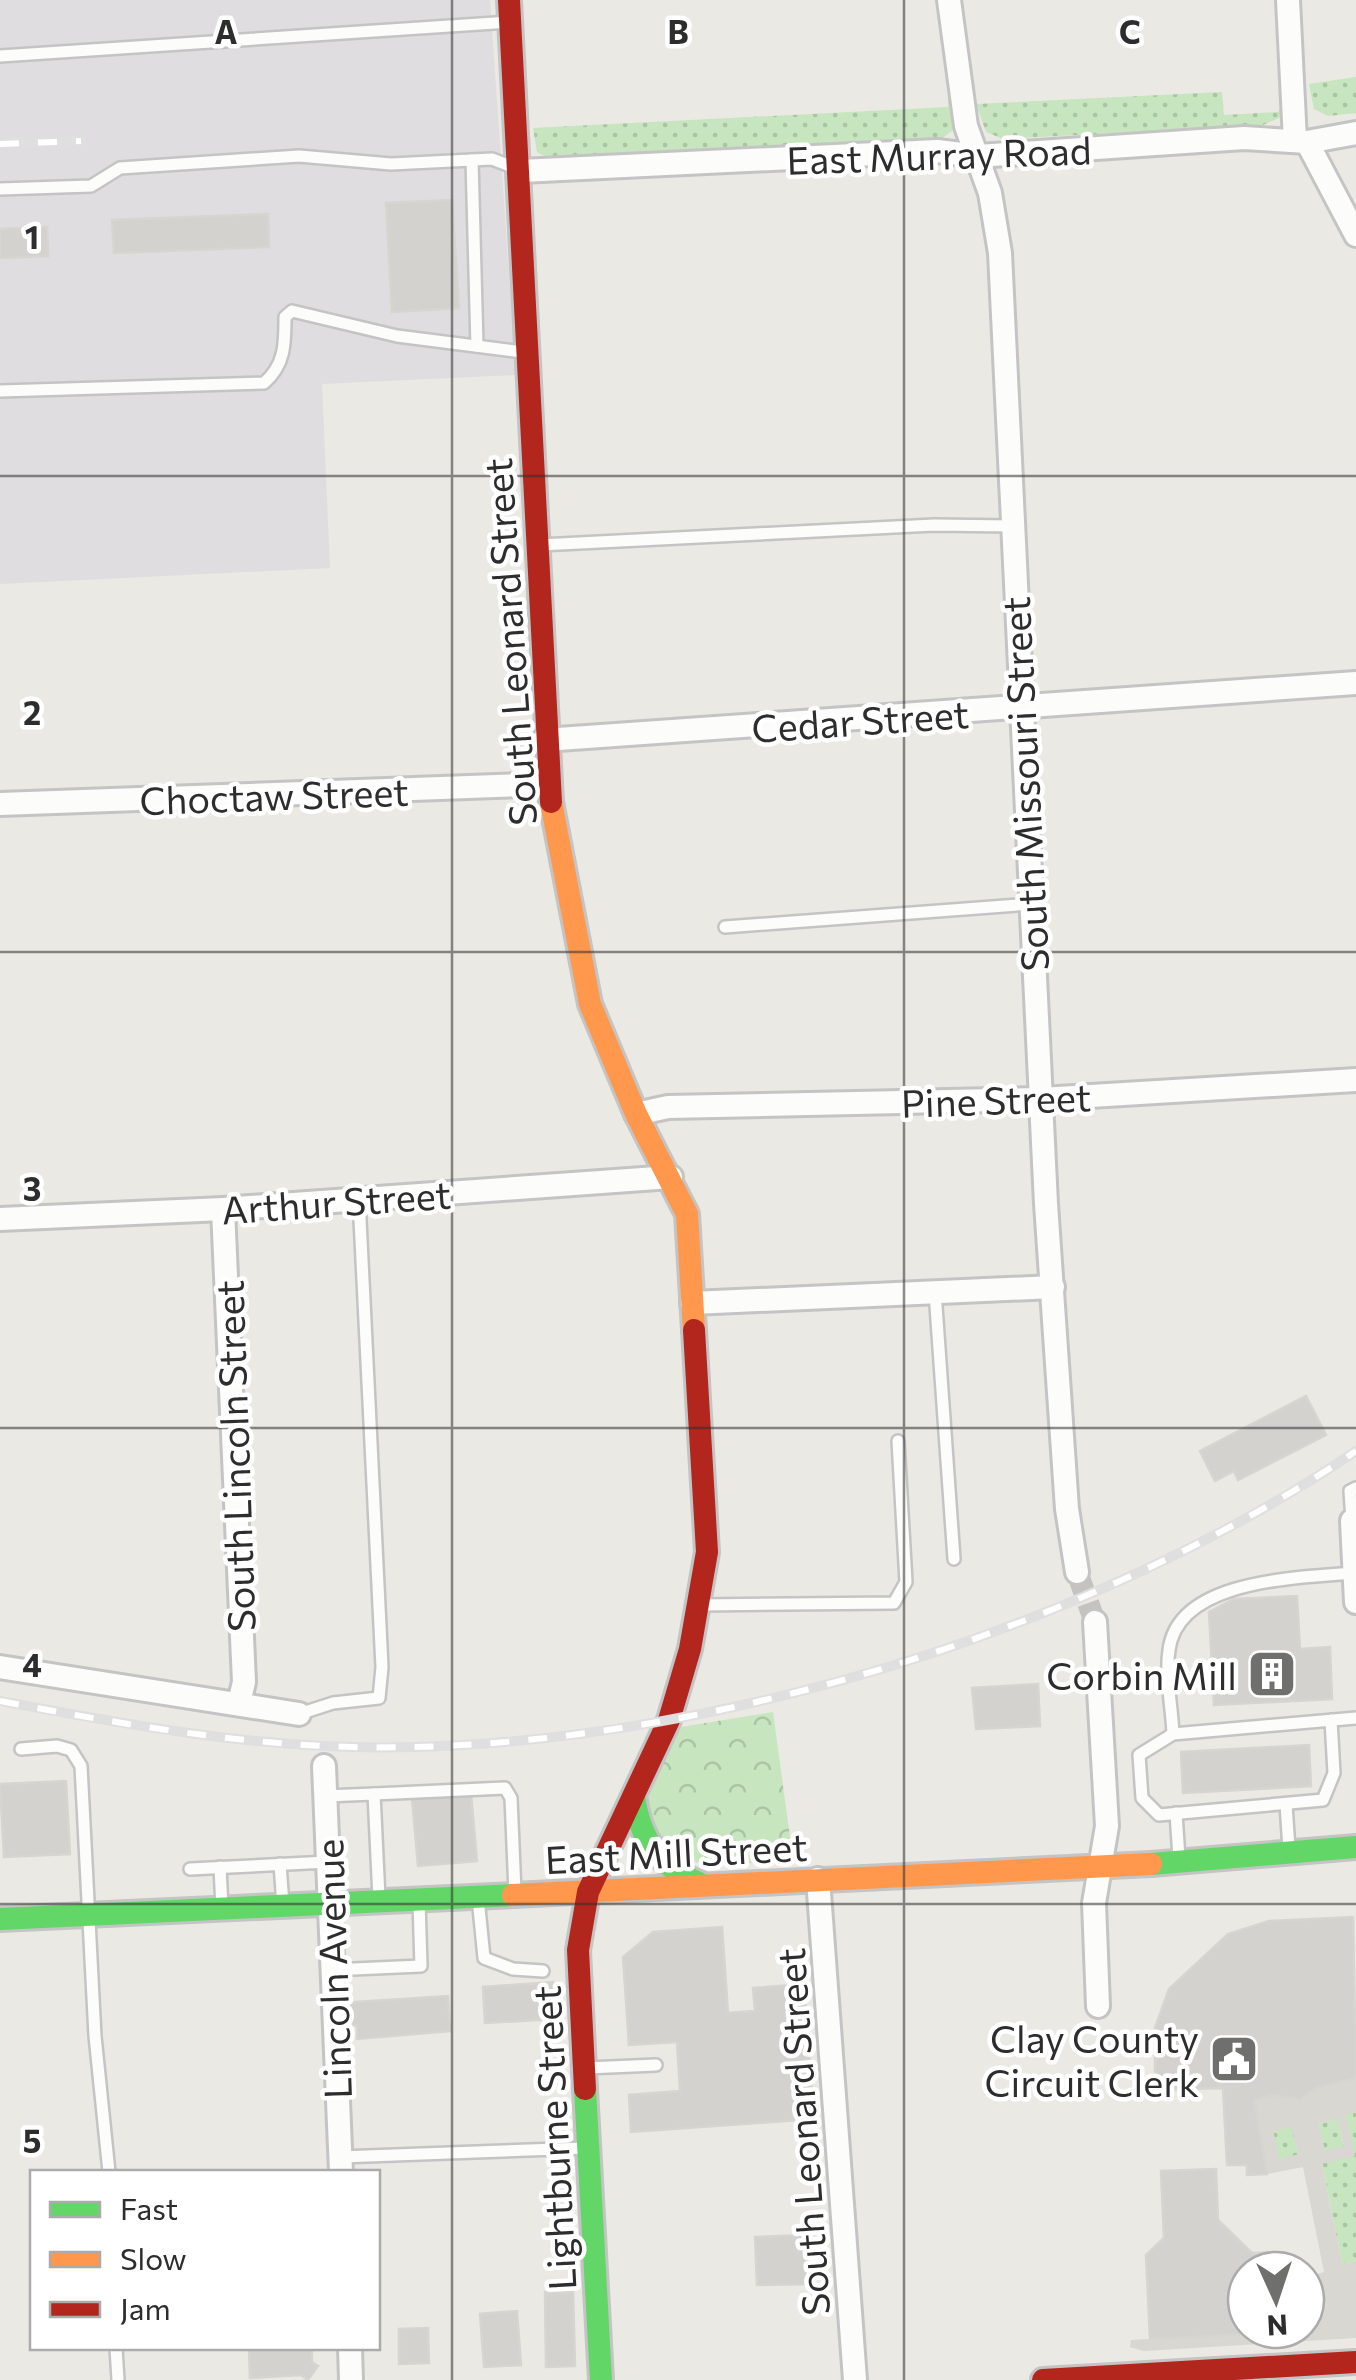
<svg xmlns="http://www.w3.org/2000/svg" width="1356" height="2380" font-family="Commissioner,sans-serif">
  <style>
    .industrial { fill: #dfdddf }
    .grass { fill: url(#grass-dots) }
    .park { fill: url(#park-crowns) }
    .plaza { fill: #d8d7d2; fill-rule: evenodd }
    .building { fill: #d3d2ce; stroke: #d6d5d0; stroke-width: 2.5 }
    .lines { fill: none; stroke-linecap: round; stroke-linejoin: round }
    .street-tunnel { stroke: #c4c3bf; stroke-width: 22; stroke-dasharray: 22 11; stroke-linecap: butt }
    .lane-casing { stroke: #c4c4c4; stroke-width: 16 }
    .street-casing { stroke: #c4c4c4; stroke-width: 28 }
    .fast-casing { stroke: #c4c4c4; stroke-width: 28 }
    .slow-casing { stroke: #c4c4c4; stroke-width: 28 }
    .jam-casing { stroke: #c4c4c4; stroke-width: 28 }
    .lane { stroke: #fcfcfb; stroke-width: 11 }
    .street { stroke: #fcfcfb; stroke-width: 22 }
    .fast { stroke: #63d668; stroke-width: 22 }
    .slow { stroke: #ff974d; stroke-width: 22 }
    .jam { stroke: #b3261e; stroke-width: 22 }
    .rail-casing { stroke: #dfdfe0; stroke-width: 10 }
    .rail { stroke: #fff; stroke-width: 6; stroke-dasharray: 19; stroke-linecap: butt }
    .grid { fill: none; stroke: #2d2d2d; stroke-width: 2.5; stroke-opacity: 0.55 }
    .labels { text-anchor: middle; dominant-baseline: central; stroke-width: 9; stroke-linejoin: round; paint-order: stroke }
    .street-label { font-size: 38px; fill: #2d2d2d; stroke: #fff }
    .poi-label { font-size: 38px; fill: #2d2d2d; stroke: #fff; text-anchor: end }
    .grid-label { font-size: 32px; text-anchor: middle; font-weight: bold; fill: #2d2d2d; stroke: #fff; stroke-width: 9; stroke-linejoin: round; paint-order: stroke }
  </style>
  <defs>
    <pattern id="grass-dots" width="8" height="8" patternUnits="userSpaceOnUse" patternTransform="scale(2.5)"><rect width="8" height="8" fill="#c7e5be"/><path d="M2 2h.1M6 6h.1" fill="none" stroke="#abc5a4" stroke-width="1.8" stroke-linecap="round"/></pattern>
    <pattern id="park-crowns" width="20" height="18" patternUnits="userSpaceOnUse" patternTransform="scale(2.5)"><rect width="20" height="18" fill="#c7e5be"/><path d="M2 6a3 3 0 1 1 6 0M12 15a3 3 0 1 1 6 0" fill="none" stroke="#abc5a4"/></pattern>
  </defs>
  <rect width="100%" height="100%" fill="#eae9e4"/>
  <polygon class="industrial" points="0,0 490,0 516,375 322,384 330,568 0,584"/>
  <g class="grass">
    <polygon points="1356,77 1356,113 1328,116 1314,109 1309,84"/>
    <polygon points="948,85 954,129 939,141 551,160 537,152 533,128 948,107"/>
    <polygon points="1222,92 1224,115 1278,112 1287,102 1279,118 1263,125 1003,139 986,132 976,104"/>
    <polygon points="1356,2112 1356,2261 1342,2264 1322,2163 1354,2156 1345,2114"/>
    <polygon points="1337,2119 1344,2147 1325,2152 1318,2124"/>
    <polygon points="1292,2126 1299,2155 1279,2159 1273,2131"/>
  </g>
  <path class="park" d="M773,1712L793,1859C746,1862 675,1881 653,1828C649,1817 646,1802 650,1790C657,1769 671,1747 681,1727Z"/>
  <path class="plaza" d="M1356,2078V2112L1345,2115L1355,2156L1322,2164L1342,2264L1356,2261V2338L1144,2351L1130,2347L1131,2340L1306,2330V2304L1312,2302L1306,2278L1324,2272L1303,2167L1267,2174L1254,2100L1273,2095L1300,2099L1318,2087ZM1337,2119L1344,2146L1325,2151L1318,2124ZM1291,2127L1299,2154L1280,2159L1273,2131Z"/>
  <g class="building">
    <polygon points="452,200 459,308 392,312 386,203"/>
    <polygon points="268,214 269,247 114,253 112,220"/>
    <polygon points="47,227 48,256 0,258 0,229"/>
    <polygon points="1306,1396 1326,1435 1238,1480 1234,1471 1215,1481 1200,1451"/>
    <polygon points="1297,1596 1300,1649 1330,1647 1332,1699 1214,1705 1209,1612 1234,1599"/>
    <polygon points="1038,1684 1040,1726 976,1729 972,1688"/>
    <polygon points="1309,1745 1311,1786 1183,1793 1181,1752"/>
    <polygon points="66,1781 70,1854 4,1857 0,1784"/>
    <polygon points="471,1794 477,1861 418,1866 412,1799"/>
    <polygon points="1353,1917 1356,2078 1318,2087 1300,2099 1273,2095 1254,2100 1267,2174 1247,2175 1247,2165 1227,2165 1223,2088 1155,2090 1155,2028 1169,1989 1228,1934 1269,1921"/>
    <polygon points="722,1927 728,2013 755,2011 753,1988 804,1984 814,2119 631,2132 629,2095 680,2091 677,2042 629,2045 623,1957 653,1932"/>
    <polygon points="553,1982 556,2019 485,2023 483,1987"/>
    <polygon points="448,1996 450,2031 357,2039 357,2025 342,2026 341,2003"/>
    <polygon points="1216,2169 1218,2220 1252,2253 1282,2252 1282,2270 1246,2270 1248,2334 1150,2339 1146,2255 1164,2238 1161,2171"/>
    <polygon points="808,2235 809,2284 757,2285 755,2237"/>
    <polygon points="545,2292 573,2292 575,2366 546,2367"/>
    <polygon points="517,2311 521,2365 484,2367 480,2314"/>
    <polygon points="428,2328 429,2363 399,2364 399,2329"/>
    <polygon points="249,2348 312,2348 312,2362 318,2366 308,2380 301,2375 250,2378"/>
  </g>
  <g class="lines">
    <polyline class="street-tunnel" points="1077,1572 1095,1622"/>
    <g class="lane-casing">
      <g id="lane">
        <polyline points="0,56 510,22"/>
        <polyline points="472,160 477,346"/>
        <polyline points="0,189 91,186 120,168 299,156 391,164 492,159 513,167"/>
        <path d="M0,391L264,383C285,365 285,344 285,317L292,311L397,336L523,352"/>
        <polyline points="540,545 934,525 1012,526"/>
        <polyline points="725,927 1030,904"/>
        <polyline points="935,1292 954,1559"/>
        <polyline points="1352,1521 1350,1491 1356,1488"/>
        <polyline points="700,1605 894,1603 906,1582 898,1441"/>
        <polyline points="299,1714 333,1703 379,1698 382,1667 359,1199"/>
        <polyline points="1331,1720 1334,1773 1323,1800 1159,1815 1142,1798 1139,1755 1173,1734 1356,1718"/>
        <path d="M1173,1734C1172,1708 1165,1676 1169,1650C1178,1578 1301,1578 1354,1573"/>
        <polyline points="21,1749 57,1746 71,1750 81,1766 95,2036 109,2172"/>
        <polyline points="325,1796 374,1794"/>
        <polyline points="1286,1804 1289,1849"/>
        <polyline points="1176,1813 1179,1858"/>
        <polyline points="280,1864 283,1905"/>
        <polyline points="220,1867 222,1908"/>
        <polyline points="190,1869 328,1862"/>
        <polyline points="379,1898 374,1794 505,1788 511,1798 515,1892"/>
        <polyline points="478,1898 484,1958 513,1969 543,1971"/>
        <polyline points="331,1970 421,1966 419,1902"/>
        <polyline points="586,2068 656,2065"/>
        <polyline points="340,2157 585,2148"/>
        <polyline points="116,2348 118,2380"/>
      </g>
    </g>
    <g class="street-casing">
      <g id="street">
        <polyline points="949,0 966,126 990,193 1000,253 1046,1204 1067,1509 1077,1572"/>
        <polyline points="1288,0 1295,141"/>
        <polyline points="1307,142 1356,235"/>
        <polyline points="521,171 937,151 978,156 1244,138 1307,142 1356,133"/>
        <polyline points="544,740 1356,683"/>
        <polyline points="0,804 548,784"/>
        <polyline points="636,1114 668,1107 1041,1099 1356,1080"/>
        <polyline points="223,1209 244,1682 239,1703"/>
        <polyline points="0,1219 223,1209 671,1177"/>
        <polyline points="692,1303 1053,1287"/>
        <polyline points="1352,1521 1356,1602"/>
        <polyline points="1095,1622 1107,1826 1094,1903 1098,2006"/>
        <polyline points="0,1667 299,1714"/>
        <polyline points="324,1766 341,2172"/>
        <polyline points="818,1879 855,2380"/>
        <polyline points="350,2348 351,2380"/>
      </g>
    </g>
    <g class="fast-casing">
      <g id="fast">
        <path d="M634,1795C639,1838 659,1866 699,1883"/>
        <polyline points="1151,1864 1356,1847"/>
        <polyline points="0,1919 513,1895"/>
        <polyline points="585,2089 601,2380"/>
      </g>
    </g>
    <g class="slow-casing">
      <g id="slow">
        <polyline points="551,802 590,1004 636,1114 687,1214 694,1330"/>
        <polyline points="513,1895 1151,1864"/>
      </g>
    </g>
    <g class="jam-casing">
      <g id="jam">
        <polyline points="509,0 551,802"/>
        <polyline points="585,2089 578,1950 588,1892 669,1720 690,1649 707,1552 694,1330"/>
        <polyline points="1043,2380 1356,2362"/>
      </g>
    </g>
    <use href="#lane" class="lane"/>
    <use href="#street" class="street"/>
    <use href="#fast" class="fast"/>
    <use href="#slow" class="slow"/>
    <use href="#jam" class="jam"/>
    <g class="rail-casing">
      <g id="rail">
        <polyline points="0,144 81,141"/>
        <path d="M0,1701C137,1727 273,1751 413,1747C724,1740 1098,1626 1356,1451"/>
      </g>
    </g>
    <use href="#rail" class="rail"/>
  </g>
  <path class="grid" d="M452,0V2380M904,0V2380M0,476H1356M0,952H1356M0,1428H1356M0,1904H1356"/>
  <defs>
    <g id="building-square" transform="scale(2.5)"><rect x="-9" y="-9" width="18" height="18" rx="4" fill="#6f6f6d" stroke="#fff"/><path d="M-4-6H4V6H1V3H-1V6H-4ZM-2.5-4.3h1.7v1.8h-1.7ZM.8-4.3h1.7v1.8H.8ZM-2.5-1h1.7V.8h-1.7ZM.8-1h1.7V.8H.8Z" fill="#fff"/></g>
    <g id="civic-square" transform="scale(2.5)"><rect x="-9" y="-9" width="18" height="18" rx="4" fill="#6f6f6d" stroke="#fff"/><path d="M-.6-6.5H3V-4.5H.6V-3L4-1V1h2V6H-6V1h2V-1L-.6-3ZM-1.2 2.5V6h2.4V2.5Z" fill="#fff"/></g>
  </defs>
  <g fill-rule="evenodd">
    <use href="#building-square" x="1272" y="1674"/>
    <use href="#civic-square" x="1234" y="2059"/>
  </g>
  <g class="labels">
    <g class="street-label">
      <text transform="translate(939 154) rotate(-2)">East Murray Road</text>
      <text transform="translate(509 642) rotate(-94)">South Leonard Street</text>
      <text transform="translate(860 720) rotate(-4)">Cedar Street</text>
      <text transform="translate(1024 784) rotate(-93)">South Missouri Street</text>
      <text transform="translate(274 795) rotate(-2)">Choctaw Street</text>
      <text transform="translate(996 1099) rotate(-2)">Pine Street</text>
      <text transform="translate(336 1201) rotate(-4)">Arthur Street</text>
      <text transform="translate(234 1456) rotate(-92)">South Lincoln Street</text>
      <text transform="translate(676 1852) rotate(-3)">East Mill Street</text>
      <text transform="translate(332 1969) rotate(-92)">Lincoln Avenue</text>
      <text transform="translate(802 2132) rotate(-94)">South Leonard Street</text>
      <text transform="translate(553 2138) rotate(-93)">Lightburne Street</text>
    </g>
    <g class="poi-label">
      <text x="1237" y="1674">Corbin Mill</text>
      <text x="1199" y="2037">Clay County<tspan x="1199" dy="44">Circuit Clerk</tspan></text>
    </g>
  </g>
  <g class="grid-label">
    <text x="226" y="44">A</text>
    <text x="678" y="44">B</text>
    <text x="1130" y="44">C</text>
    <text x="32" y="249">1</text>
    <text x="32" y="725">2</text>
    <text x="32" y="1201">3</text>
    <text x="32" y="1677">4</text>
    <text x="32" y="2153">5</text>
  </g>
  <rect x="30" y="2170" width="350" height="180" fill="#ffffff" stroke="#ababab" stroke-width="2.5"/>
  <rect x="50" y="2202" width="50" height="15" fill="#63d668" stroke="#ababab" stroke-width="2.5"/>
  <text x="120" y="2220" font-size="30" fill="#2d2d2d">Fast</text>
  <rect x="50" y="2252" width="50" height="15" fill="#ff974d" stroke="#ababab" stroke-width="2.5"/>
  <text x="120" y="2270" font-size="30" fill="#2d2d2d">Slow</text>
  <rect x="50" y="2302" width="50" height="15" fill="#b3261e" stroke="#ababab" stroke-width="2.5"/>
  <text x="120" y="2320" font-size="30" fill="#2d2d2d">Jam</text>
  <g transform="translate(1276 2300) rotate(177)"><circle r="48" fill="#ffffff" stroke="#ababab" stroke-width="2.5"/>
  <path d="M0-8L18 38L0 25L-18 38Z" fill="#6f6f6d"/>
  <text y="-15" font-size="28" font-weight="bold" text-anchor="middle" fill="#2d2d2d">N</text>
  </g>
</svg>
